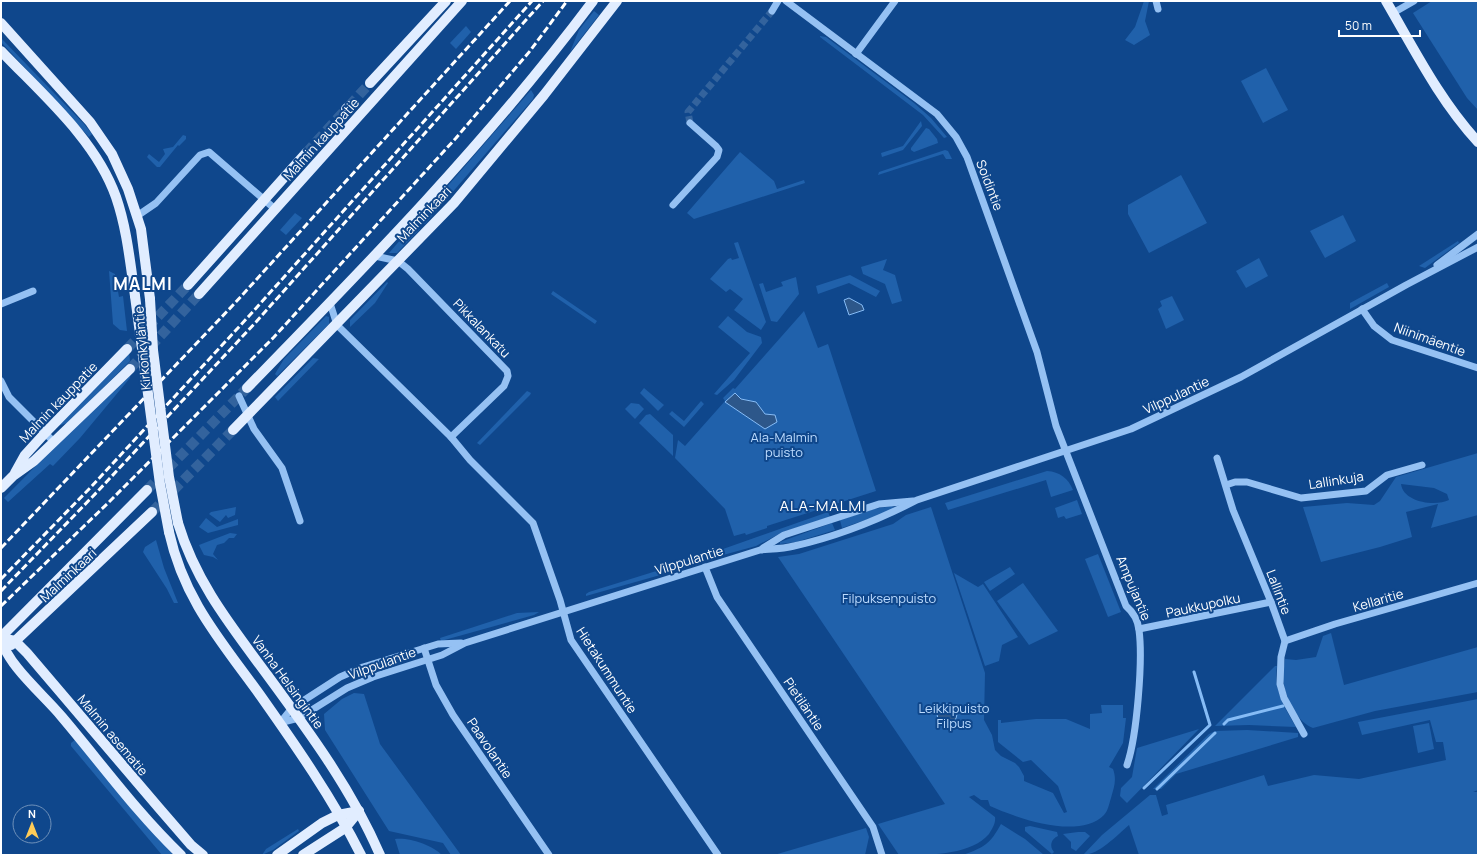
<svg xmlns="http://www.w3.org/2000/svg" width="1479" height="856" font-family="Manrope,sans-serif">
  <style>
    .green { fill: #2061ab; fill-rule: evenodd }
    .water { fill: #2d578a; stroke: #86bcf6 }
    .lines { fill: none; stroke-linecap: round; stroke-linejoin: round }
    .stream { stroke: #86bcf6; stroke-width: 3 }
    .minor-tunnel { stroke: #33639d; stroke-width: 7; stroke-dasharray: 7 3.5; stroke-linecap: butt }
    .major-tunnel { stroke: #33639d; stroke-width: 10; stroke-dasharray: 10 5; stroke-linecap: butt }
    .minor { stroke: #95c1f3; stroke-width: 7 }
    .major { stroke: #e1edff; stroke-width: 10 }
    .rail { stroke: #fff; stroke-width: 3; stroke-dasharray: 7 3; stroke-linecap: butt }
    .major-bridge { stroke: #e1edff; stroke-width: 10 }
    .labels { text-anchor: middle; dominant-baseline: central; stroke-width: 4; stroke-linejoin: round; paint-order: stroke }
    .street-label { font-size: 13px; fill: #fff; stroke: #0f478c }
    .park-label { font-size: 13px; fill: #bcdbfe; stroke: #0f478c }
    .quarter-label { font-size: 15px; letter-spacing: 1px; fill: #fff; stroke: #0f478c }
    .district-label { font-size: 17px; font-weight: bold; letter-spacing: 1px; fill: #fff; stroke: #0f478c }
  </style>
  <rect width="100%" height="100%" fill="#0f478c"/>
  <g class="green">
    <polygon points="1144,1 1149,1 1145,21 1150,35 1134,45 1125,40 1135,27"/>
    <polygon points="1432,1 1478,1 1478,110 1467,98 1413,13"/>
    <polygon points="594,11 599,15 570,52 579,30"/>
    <polygon points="466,26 471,32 456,49 450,43"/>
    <polygon points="820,36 826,37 914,103 931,118 947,137 944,138 923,115 820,37"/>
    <polygon points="1,38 84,124 92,134 89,137 1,42"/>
    <polygon points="1266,68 1288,110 1263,123 1241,81"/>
    <polygon points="531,90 534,95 533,99 425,224 419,219"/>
    <polygon points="921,121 922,126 903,150 882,157 881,153 903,146"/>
    <polygon points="926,128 929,129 937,139 938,143 914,152 911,150 911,148"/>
    <polygon points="183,135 186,136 186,139 179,146 178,145 160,167 157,167 147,157 149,154 159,162 165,154 163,149 173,147"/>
    <polygon points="945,150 948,151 952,159 946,159 943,154 878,175 879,172"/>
    <polygon points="740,152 774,181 777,189 804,180 805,183 694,219 687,213"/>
    <polygon points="1181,175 1207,223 1149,253 1128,214 1128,205"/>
    <polygon points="295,213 302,218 286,235 280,230"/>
    <polygon points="1343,215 1356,241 1325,258 1310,231"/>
    <polygon points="414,224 420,229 397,253 389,253"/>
    <polygon points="1458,241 1459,243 1425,268 1419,266"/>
    <polygon points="738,242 766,322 761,330 734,310 743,299 730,289 726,292 710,279 728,259 731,258 732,260 739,258 734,243"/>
    <polygon points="1259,258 1268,276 1246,288 1236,271"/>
    <polygon points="887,259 883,270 895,275 902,301 892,304 885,284 863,274 861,267"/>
    <polygon points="109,271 115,274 119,297 123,296 127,331 120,330 113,324"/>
    <polygon points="850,275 880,291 876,297 849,283 818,294 816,286"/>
    <polygon points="796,277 799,294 777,322 771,321 759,284 763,283 766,292 783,286 781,282"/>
    <polygon points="387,282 388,283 375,303 350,327 350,320"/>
    <polygon points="1387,283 1389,287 1350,309 1350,303"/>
    <polygon points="553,291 597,321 595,324 551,294"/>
    <polygon points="1172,296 1184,320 1166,329 1158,309 1162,306 1160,301"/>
    <polygon points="804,311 818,348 828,344 876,491 767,526 767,528 746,535 745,533 734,536 725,509 675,458 678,440 685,446 725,401 723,398 733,388 735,389"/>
    <polygon points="326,316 329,317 329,324 277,376 275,374 284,359"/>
    <polygon points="728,316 747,332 761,337 762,343 734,380 717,395 714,394 750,353 718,327"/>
    <polygon points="129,352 130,361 75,416 67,423 58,426"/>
    <polygon points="313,358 319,359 278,401 275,397"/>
    <polygon points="131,370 130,378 80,438 53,466 50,464 8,502 4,498"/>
    <polygon points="644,388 664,405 658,411 640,393"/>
    <polygon points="527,391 531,393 530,395 480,445 477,443"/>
    <polygon points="701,401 704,404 684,427 669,414 672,411 684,421"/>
    <polygon points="631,403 639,404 644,409 635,419 625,409"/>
    <polygon points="650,414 673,435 673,456 639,423 646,415"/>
    <path d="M1478,453V515L1431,528L1438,504L1406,512L1412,537L1380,547L1321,562L1303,507L1347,503L1374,505L1380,501L1396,477ZM1401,484L1434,488L1447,494L1449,500C1435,507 1403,502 1401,484Z"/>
    <path d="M1047,471C1060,472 1068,478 1073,490L1051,497L1046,480L948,510L945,503Z"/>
    <polygon points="1077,500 1082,514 1066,519 1064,516 1058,518 1055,508"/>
    <polygon points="892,506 894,508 883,514 842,528 840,520 874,509"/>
    <polygon points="236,507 235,515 228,518 226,515 220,522 209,514 211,512"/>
    <path d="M931,507L985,673L984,720L992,735L995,750L1001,756L1015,763L1019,767L1024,776V781L1053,793L1064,813L1067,812L1058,786L1031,760L1023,762L998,742V720H1001V723L1036,719H1066L1090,729V714L1102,713L1101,705H1123V718H1126L1123,743L1109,767L1113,769C1117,780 1114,787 1111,798C1109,804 1108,811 1104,815C1080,839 1023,820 997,809L990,806L988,800H981L974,795L969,797L995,817C996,823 992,829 989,834C970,856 927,855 899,855L878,824L945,804L778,557L799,554L893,524L906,515Z"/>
    <polygon points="828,512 830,517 783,532 756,546 723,555 723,549"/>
    <polygon points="206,518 217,527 238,519 238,525 208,533 199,527"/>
    <polygon points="832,523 835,530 796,542 780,544 780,542"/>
    <polygon points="230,533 237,534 234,538 229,538 224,543 217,545 213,554 218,560 213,557 204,555 199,545"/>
    <polygon points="156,540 164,568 178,603 174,603 167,589 143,552 145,547"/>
    <polygon points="1098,554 1121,612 1108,617 1085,559"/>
    <polygon points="682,563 685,568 586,596 586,594 589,592"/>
    <polygon points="1010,567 1015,574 990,591 984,582"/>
    <polygon points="954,573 978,587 983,584 1018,637 1002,645 999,661 985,666"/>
    <polygon points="1023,583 1058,631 1029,645 997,601"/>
    <polygon points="539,612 534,615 441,641 440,638 517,613"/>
    <path d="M1331,633L1344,685L1478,647V692L1375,711L1313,728C1298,723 1286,699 1284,684C1282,676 1284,667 1285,659L1296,660L1316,657L1323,636Z"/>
    <path d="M1275,666H1277C1273,690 1285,708 1296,727L1249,725L1215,726Z"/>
    <polygon points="354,693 364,694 380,744 461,855 451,855 443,843 389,831 325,730 324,714 342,699"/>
    <path d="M1478,699V790L1473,792H1478V855H1139L1129,825C1117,835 1099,855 1083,855L1102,835L1150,795H1156L1162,816L1168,814L1166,805L1264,775L1268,786L1314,775L1359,779L1446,760L1443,742H1436L1430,720L1362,735L1358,722Z"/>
    <polygon points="1429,723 1434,749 1418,753 1413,726"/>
    <polygon points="1199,729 1127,803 1120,796 1121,788 1132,777 1137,748"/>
    <polygon points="1247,730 1298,733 1298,737 1176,774 1161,789 1153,789 1209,734 1215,731"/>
    <polygon points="75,740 171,852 173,855 162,855 71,746 71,743"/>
    <path d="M1001,824L1025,839L1044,855H963C985,847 990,844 1001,824Z"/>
    <path d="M1030,826L1057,832L1058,836C1051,839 1049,846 1054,852L1052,854L1025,831V827Z"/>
    <polygon points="866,828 869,837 865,855 774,855"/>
    <polygon points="298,829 299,831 273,850 262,855 266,849"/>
    <polygon points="1078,832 1085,832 1090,836 1076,851 1071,848 1071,842 1063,834"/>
    <path d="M395,839C409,837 432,845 442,855H400Z"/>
  </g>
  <g class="water">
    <polygon points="849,298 862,305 864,310 849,315 844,300"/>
    <polygon points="735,393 741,399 756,402 765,414 775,415 777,422 765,429 725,402"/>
    <circle cx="947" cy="714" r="10"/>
  </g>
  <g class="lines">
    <g class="stream">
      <polyline points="1224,724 1228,720 1283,706"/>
      <polyline points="1144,788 1210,725 1194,672"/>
      <polyline points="1157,789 1215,733"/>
    </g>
    <polyline class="minor-tunnel" points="690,123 688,112 772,11"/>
    <g class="major-tunnel">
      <polyline points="349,106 370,83"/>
      <polyline points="306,153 346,109"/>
      <polyline points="127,349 188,285"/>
      <polyline points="130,369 199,294"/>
      <polyline points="147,490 247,388"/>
      <polyline points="152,512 233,430"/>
    </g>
    <g class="minor">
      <path d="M786,1L937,114L956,137L967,157L1037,352L1056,426L1126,606C1133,612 1138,621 1139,630C1143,660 1137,736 1127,765"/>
      <polyline points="1156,1 1158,9"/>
      <polyline points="772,11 778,1"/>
      <polyline points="1393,13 1414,1"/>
      <polyline points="856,54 895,1"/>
      <polyline points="673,205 717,157 719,150 716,146 690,123"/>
      <polyline points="137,216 156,203 200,155 209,152 275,209"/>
      <polyline points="375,256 398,261 408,269 507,371 508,376 504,386 451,437"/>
      <polyline points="1437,265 1478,234"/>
      <polyline points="330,303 337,325 451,437 470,460 533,523 560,600 571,640 718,855"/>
      <polyline points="1,304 33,291"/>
      <polyline points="1362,309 1374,326 1392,340 1478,368"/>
      <polyline points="1,381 9,397 54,442"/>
      <polyline points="239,396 254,429 282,468 300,521"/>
      <polyline points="1217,458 1233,510 1271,602 1285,641 1281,657 1280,684 1284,698 1304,734"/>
      <polyline points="1226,485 1235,482 1247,482 1301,498 1320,496 1366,491 1387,475 1422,465"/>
      <polyline points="763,548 784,535 879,504 913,501"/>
      <polyline points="705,567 717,597 873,827 882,855"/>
      <polyline points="1139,629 1271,602"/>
      <polyline points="1285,641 1335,624 1478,583"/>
      <polyline points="424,648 436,685 453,715 549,855"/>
      <path d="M279,723L299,718L347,688L373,677L442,655L465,643L760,550C771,549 783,549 794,546C835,537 880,519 917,500L1131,429L1241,377L1406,285L1478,247"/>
      <polyline points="280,723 292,708 340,677 363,667 438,644 461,643"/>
    </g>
    <g class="major">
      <path d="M1386,1C1414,49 1440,101 1478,142"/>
      <polyline points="1,23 90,122 112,154 128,189 141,229 150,299"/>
      <path d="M1,51C42,94 96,140 116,197C127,229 130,262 135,296"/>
      <polyline points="370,83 446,1"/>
      <polyline points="346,109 349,106"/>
      <polyline points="188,285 306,153"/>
      <polyline points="199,294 462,1"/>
      <path d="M247,388C368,264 489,140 593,1"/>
      <polyline points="233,430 454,203 544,95 617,1"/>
      <polyline points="15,473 25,455 45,433 127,349"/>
      <polyline points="1,488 13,476 34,461 130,369"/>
      <path d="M178,523C196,583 232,627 268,676C310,733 352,790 380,855"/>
      <path d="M169,532C184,600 221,641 260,695C296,746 333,799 361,855"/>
      <polyline points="1,637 147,490"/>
      <polyline points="1,638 15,641 27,653 159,808 191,845 203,855"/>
      <path d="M1,639C9,667 43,694 62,717C101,763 137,813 181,855"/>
      <polyline points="11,645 152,512"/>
      <polyline points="277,855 322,823 338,815 359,811"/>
      <polyline points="303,855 345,828 359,811"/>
    </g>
    <g class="rail">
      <polyline points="1,548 235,303 510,1"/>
      <polyline points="1,579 91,487 249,316 532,1"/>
      <polyline points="1,591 97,492 256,322 543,1"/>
      <polyline points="1,606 108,503 274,337 456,138 530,51 567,1"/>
    </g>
    <g class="major-bridge">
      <polyline points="135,296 160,484 169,532"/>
      <polyline points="150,299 153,350 169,477 178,523"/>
    </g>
  </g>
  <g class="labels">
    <g class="street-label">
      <text transform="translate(321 139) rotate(-48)">Malmin kauppatie</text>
      <text transform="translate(990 185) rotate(69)">Soidintie</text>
      <text transform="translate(424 214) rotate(-46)">Malminkaari</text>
      <text transform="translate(482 328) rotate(46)">Pikkalankatu</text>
      <text transform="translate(1430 339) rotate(20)">Niinimäentie</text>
      <text transform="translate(142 348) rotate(-95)">Kirkonkyläntie</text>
      <text transform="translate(1176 395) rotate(-25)">Vilppulantie</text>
      <text transform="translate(58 402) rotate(-46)">Malmin kauppatie</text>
      <text transform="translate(1336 480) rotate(-9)">Lallinkuja</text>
      <text transform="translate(689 560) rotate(-17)">Vilppulantie</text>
      <text transform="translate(68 575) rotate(-43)">Malminkaari</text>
      <text transform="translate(1134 588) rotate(67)">Ampujantie</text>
      <text transform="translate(1279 592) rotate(69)">Lallintie</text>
      <text transform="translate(1378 600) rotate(-16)">Kellaritie</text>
      <text transform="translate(1203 605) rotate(-12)">Paukkupolku</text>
      <text transform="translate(382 663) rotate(-20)">Vilppulantie</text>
      <text transform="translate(607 670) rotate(57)">Hietakummuntie</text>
      <text transform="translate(288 682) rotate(54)">Vanha Helsingintie</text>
      <text transform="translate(804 704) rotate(56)">Pietiläntie</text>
      <text transform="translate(113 735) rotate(50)">Malmin asematie</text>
      <text transform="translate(490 748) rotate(56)">Paavolantie</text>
    </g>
    <g class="park-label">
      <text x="784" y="437">Ala-Malmin<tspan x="784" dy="15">puisto</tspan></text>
      <text x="889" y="598">Filpuksenpuisto</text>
      <text x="954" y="708">Leikkipuisto<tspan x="954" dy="15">Filpus</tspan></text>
    </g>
    <g class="quarter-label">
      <text x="823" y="505">ALA-MALMI</text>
    </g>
    <g class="district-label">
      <text x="143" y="283">MALMI</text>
    </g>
  </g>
  <rect width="1479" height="856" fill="none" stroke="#ffffff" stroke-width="4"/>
  <g transform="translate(32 824)"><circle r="19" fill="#0f478c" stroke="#6f91ba"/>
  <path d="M0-3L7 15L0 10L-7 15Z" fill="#ffcc57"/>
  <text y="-6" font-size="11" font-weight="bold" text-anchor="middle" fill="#ffffff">N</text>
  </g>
  <path d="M1339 30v6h81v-6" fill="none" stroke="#ffffff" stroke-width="2"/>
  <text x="1345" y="30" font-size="12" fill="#ffffff" stroke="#0f478c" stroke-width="3" paint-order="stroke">50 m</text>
</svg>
